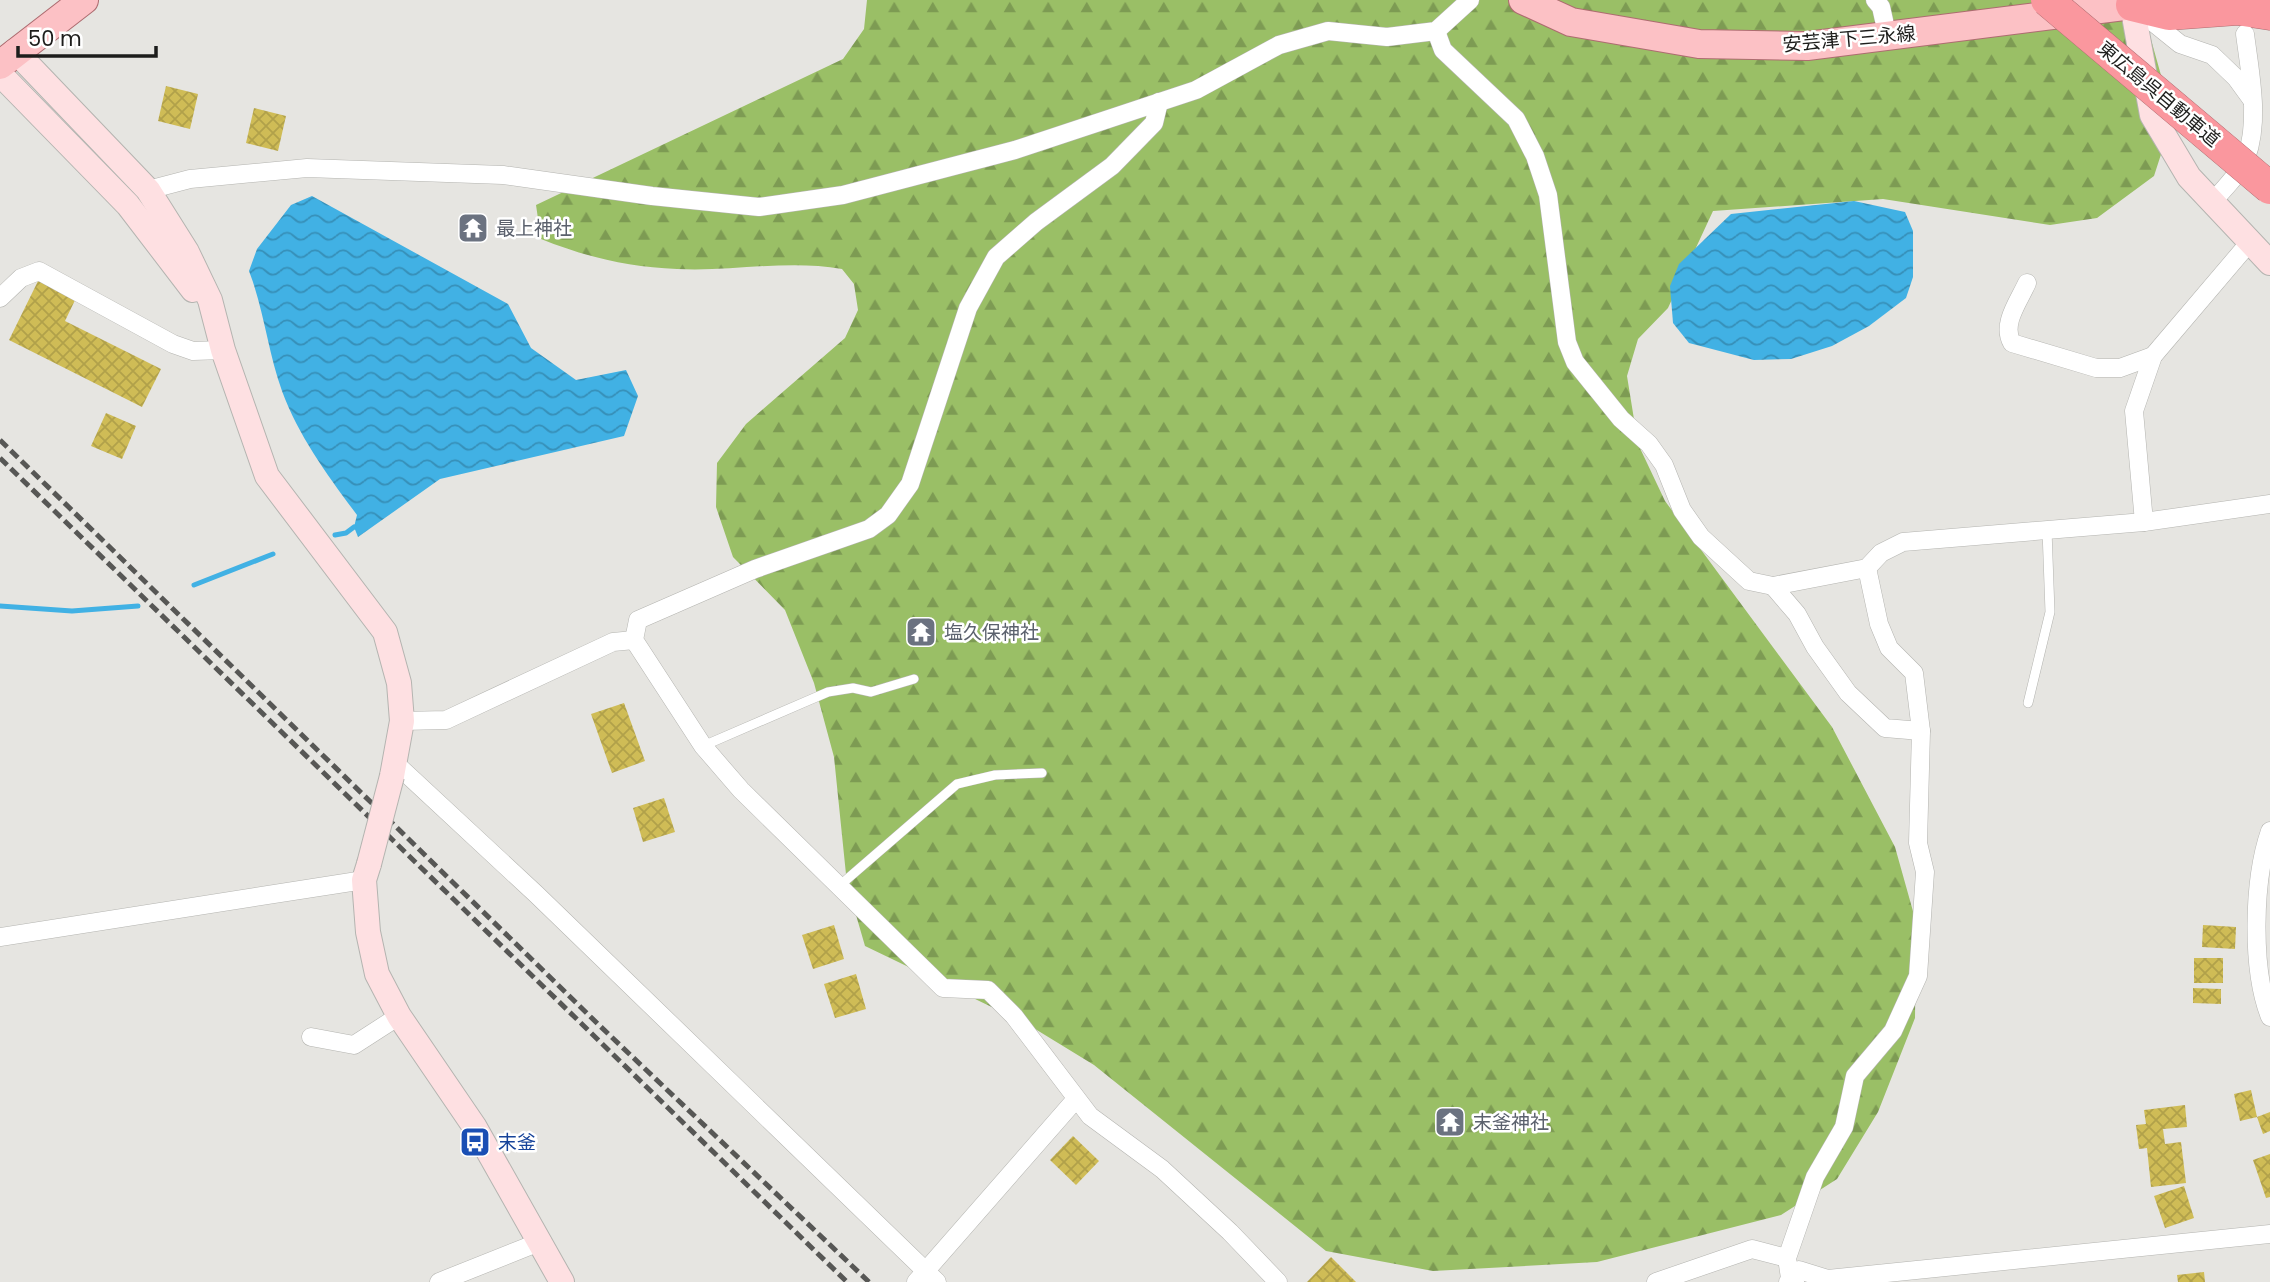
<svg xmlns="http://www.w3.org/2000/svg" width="2270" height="1282" font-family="Poppins,'Noto Sans JP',sans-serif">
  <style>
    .forest { fill: url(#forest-firs) }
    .water { fill: url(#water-waves) }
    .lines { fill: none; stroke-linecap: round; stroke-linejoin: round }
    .stream { stroke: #41b1e4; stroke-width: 5 }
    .building { fill: url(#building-cross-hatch) }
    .lane-casing { stroke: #b4b4b0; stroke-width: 10 }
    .street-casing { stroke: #b4b4b0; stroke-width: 19 }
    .secondary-casing { stroke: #b4b4b0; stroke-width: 26 }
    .primary-casing { stroke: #ad6c70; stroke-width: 30 }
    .highway-casing { stroke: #ad6c70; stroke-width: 33 }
    .lane { stroke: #fff; stroke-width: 9 }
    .street { stroke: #fff; stroke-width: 18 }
    .secondary { stroke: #fee0e2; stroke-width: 24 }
    .primary { stroke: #fcc1c5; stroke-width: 28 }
    .highway { stroke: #fa979e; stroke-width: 32 }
    .rail { stroke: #575755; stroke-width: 5; stroke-dasharray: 10 5; stroke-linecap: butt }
    .secondary-bridge-casing { stroke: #b4b4b0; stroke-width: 26; stroke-linecap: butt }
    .highway-bridge-casing { stroke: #ad6c70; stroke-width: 33; stroke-linecap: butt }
    .secondary-bridge { stroke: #fee0e2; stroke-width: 24 }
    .highway-bridge { stroke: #fa979e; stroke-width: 32 }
    .labels { text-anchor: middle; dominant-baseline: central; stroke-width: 5; stroke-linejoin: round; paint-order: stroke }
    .street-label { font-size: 19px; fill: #1d1d1b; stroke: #fff }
    .worship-label { font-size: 19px; fill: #5b616d; stroke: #fff; text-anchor: start }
    .transit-label { font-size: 19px; fill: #164399; stroke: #fff; text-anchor: start }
  </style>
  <defs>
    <pattern id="forest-firs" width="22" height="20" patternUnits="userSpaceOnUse" patternTransform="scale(1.75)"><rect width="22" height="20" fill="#9abf66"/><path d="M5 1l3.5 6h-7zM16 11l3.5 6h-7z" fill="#7d9b53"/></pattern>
    <pattern id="water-waves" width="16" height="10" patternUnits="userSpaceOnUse" patternTransform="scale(1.75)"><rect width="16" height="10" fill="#41b1e4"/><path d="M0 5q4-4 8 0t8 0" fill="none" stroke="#368fb8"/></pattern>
    <pattern id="building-cross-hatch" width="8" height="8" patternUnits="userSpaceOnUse" patternTransform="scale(1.75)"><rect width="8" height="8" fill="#cfbc56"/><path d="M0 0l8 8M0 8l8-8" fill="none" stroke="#b1a14a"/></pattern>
  </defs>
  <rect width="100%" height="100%" fill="#e6e5e1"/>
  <path class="forest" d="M867,0H2140L2164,86L2165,142L2154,176L2097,218L2050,225L1883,199L1713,211L1668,308L1638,339L1627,376L1638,444L1665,501L1832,727L1895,847L1916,922L1915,1018L1878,1112L1837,1179L1781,1215L1597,1262L1433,1271L1326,1251L1094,1065L1027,1024L865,946L847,884L834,757L814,683L785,610L733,557L716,507L717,463L746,424L845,338L858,310L854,284L842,269C787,259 732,272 677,269C628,267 586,257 541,239L536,205L843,59L864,29Z"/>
  <g class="water">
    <path d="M312,196L508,304L531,348L576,380L626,370L638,396L624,436L440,479L358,537L354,527L357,515C328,476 299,437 282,391C268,352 264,310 249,271L257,249L291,205Z"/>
    <polygon points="1854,201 1905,212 1913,231 1913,277 1906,298 1869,326 1832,346 1791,359 1754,360 1689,343 1673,323 1670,286 1679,264 1731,214"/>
  </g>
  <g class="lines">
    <g class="stream">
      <polyline points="335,535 346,533 354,527"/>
      <polyline points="194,585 273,554"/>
      <polyline points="0,606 72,611 138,606"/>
    </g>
  </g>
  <g class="building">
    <polygon points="166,86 198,94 190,129 158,121"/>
    <polygon points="254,108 286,116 278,151 246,143"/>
    <polygon points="40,277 77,296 65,321 161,369 142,407 9,340"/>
    <polygon points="106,413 136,426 122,459 91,446"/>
    <polygon points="624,703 645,761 612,773 591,714"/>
    <polygon points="664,798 675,832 643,842 633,808"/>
    <polygon points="834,925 844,959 813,969 802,935"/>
    <polygon points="2203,925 2236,927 2235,949 2202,947"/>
    <rect x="2194" y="958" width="29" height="25"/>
    <polygon points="856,974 866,1009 835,1018 824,984"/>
    <polygon points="2193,988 2221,989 2221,1004 2193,1003"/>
    <polygon points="2251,1090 2257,1117 2270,1112 2270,1131 2263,1134 2257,1117 2240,1121 2234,1094"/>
    <polygon points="2185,1105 2187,1127 2163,1129 2165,1144 2181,1142 2186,1183 2151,1187 2147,1148 2139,1149 2136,1125 2146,1124 2144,1110"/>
    <polygon points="1073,1136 1099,1161 1076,1185 1050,1160"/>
    <polygon points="2270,1154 2270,1197 2266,1198 2253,1160"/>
    <polygon points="2184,1186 2194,1218 2165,1228 2154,1196"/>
    <polygon points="1331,1257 1356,1282 1307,1282"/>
    <polygon points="2204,1272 2205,1282 2178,1282 2177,1275"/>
  </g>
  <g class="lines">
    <g class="lane-casing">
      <g id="lane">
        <polyline points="2028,703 2050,612 2047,530"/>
        <polyline points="703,746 828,692 853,688 871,692 914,679"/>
        <polyline points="838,887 957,784 995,775 1042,773"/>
      </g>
    </g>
    <g class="street-casing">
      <g id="street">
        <polyline points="1875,0 1881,7 1888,38"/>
        <polyline points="2144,15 2180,44 2212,55 2236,78 2252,100"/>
        <polyline points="1436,31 1443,50 1516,119 1535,156 1548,195 1567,342 1575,362 1621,419 1649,444 1664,465 1682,510 1701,537 1749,581 1773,586 1867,568 1881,553 1903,542 2144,522 2270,504"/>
        <polyline points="1159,102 1154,123 1112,166 1036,222 996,257 968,308 910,484 888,515 869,529 755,569 638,620 634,640 703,746 741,790 943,988 988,990 1014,1016 1090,1116 1162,1169 1230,1232 1278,1282"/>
        <polyline points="148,190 190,179 307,168 503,175 652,196 759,207 843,195 1015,150 1196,90 1279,45 1328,31 1387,37 1436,31 1470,0"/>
        <path d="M2213,201C2224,189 2240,173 2246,158C2260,121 2250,73 2245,34"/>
        <path d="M2027,283C2019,301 2001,324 2012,343L2096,368H2120L2153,356"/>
        <polyline points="0,298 21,278 39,271 173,344 193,351 223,350"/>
        <polyline points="2144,522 2134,411 2153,356 2249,243"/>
        <polyline points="1773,586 1797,614 1815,647 1848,693 1885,728 1921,731"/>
        <polyline points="402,721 446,720 613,642 634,640"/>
        <polyline points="396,764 536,894 937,1282"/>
        <path d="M2270,831C2253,880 2251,969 2270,1017"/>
        <polyline points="0,937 364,880"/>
        <polyline points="311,1037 354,1045 399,1016"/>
        <polyline points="439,1282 542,1241"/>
        <polyline points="916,1282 1076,1099"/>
        <polyline points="1656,1282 1752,1249 1787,1258"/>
        <polyline points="1788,1282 1799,1270 1828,1279 2270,1234"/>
        <polyline points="1795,1282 1790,1278 1787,1258 1815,1177 1844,1127 1855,1076 1893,1031 1918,976 1925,872 1918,843 1921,731 1914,673 1889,648 1879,624 1867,568"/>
      </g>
    </g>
    <g class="secondary-casing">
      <g id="secondary">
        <polyline points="2132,5 2152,115 2189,177 2270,263"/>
        <polyline points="15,51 148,190 187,252 210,300 223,350 267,476 385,632 399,683 402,721 392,776"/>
        <polyline points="0,74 128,205 193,290"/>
        <polyline points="369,864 364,880 368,932 377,974 399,1016 474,1126 562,1282"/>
      </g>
    </g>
    <g class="primary-casing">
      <g id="primary">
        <polyline points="1523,0 1571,22 1699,44 1807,46 2132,5 2132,0"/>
        <polyline points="0,65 84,0"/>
      </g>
    </g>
    <g class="highway-casing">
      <polyline id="highway" points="2132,5 2169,14 2237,9 2270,14"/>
    </g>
    <use href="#lane" class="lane"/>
    <use href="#street" class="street"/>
    <use href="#secondary" class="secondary"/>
    <use href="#primary" class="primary"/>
    <use href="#highway" class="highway"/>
    <g class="rail">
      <polyline points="0,440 600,1026 869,1282"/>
      <polyline points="0,458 847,1282"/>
    </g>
    <g class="secondary-bridge-casing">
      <polyline id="secondary-bridge" points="369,864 392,776"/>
    </g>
    <g class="highway-bridge-casing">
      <polyline id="highway-bridge" points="2047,0 2270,188"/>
    </g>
    <use href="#secondary-bridge" class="secondary-bridge"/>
    <use href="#highway-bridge" class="highway-bridge"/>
  </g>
  <defs>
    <g id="temple-square" transform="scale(1.575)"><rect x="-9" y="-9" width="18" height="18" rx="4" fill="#6b7280" stroke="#fff"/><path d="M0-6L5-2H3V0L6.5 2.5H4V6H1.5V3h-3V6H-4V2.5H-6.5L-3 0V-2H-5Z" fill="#fff"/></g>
    <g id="bus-square" transform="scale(1.575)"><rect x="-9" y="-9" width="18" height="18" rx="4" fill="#1a4fb4" stroke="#fff"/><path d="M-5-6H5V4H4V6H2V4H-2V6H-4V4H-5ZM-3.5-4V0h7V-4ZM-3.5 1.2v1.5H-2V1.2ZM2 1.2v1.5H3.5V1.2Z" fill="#fff"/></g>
  </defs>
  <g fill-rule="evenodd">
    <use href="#temple-square" x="473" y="228"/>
    <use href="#temple-square" x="921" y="632"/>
    <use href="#temple-square" x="1450" y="1122"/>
    <use href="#bus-square" x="475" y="1142"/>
  </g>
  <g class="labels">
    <g class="street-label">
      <text transform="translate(1849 39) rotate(-5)">安芸津下三永線</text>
      <text transform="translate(2159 94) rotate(40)">東広島呉自動車道</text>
    </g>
    <g class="worship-label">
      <text x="496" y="228">最上神社</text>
      <text x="944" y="632">塩久保神社</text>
      <text x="1473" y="1122">末釜神社</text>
    </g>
    <g class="transit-label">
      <text x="498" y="1142">末釜</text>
    </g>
  </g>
  <path d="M18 46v10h138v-10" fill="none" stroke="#1d1d1b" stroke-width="3.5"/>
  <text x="28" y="46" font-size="21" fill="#1d1d1b" stroke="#ffffff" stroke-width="5" paint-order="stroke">50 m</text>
</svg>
